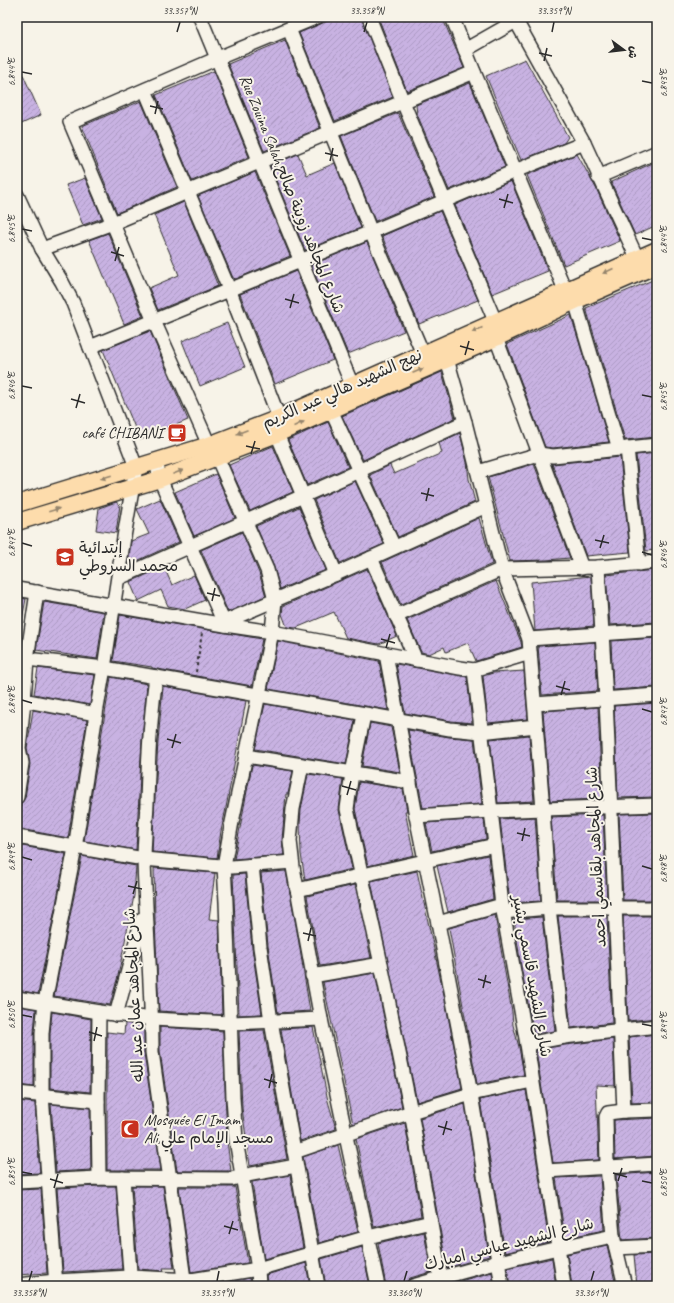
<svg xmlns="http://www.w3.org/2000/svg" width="674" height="1303" font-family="Caveat,'Playpen Sans Arabic',sans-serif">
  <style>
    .building { fill: url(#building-hatch); stroke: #2b2b2b }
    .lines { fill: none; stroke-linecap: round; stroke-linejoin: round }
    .minor-casing { stroke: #2b2b2b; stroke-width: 16 }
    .major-casing { stroke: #2b2b2b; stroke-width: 19 }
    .path { stroke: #2b2b2b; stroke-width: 2; stroke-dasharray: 3 3; stroke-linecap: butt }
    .minor { stroke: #f7f3e8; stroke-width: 13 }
    .major { stroke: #fddcac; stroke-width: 16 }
    .oneway { fill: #94846c }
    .ticks { fill: none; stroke: #2b2b2b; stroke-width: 1.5 }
    .labels { text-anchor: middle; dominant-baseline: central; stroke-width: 4; stroke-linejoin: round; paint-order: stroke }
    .street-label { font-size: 16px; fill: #2b2b2b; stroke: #f7f3e8 }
    .poi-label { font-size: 16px; fill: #2b2b2b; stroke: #f7f3e8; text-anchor: start }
    .neatline { fill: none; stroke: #2b2b2b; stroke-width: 1.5 }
    .ticks-label { font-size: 10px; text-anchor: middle; fill: #2b2b2b }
  </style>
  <defs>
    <pattern id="building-hatch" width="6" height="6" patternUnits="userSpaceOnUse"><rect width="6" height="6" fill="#c8b2e2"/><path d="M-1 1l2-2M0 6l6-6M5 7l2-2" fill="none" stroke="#ac99c2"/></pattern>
  </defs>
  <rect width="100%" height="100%" fill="#f7f3e8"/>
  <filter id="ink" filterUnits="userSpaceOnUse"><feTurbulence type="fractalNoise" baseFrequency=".025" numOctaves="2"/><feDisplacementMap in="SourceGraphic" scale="8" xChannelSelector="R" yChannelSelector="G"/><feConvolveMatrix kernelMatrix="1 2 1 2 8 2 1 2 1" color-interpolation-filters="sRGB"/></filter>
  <g filter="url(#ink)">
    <g class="building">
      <polygon points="337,17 361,17 393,97 335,121 299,33"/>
      <polygon points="378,17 442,17 464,68 407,91"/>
      <polygon points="285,40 320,128 264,151 228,64"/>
      <polygon points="525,59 568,137 564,143 521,160 486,76"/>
      <polygon points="17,61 41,115 17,126"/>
      <polygon points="214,71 249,157 192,181 156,95"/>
      <polygon points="470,83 505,167 449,190 417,114 416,105"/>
      <polygon points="141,101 177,187 117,213 82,126"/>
      <polygon points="398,113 434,197 375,221 341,136"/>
      <polygon points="298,154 307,175 335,163 361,228 305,250 270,166"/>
      <polygon points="577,154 596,188 620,241 564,265 527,175"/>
      <polygon points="657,161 657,225 635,235 611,182"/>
      <polygon points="255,172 290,256 236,279 233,278 198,196"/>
      <polygon points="85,178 102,218 83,225 66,185"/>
      <polygon points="511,181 548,271 492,294 455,205"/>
      <polygon points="184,202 218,286 158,310 149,288 179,275 154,215"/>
      <polygon points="440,211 478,300 419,324 382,236"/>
      <polygon points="108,233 143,316 124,324 89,240"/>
      <polygon points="367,242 404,331 348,354 311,265"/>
      <polygon points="296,271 333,360 275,384 240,294"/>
      <polygon points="655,279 657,285 657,437 625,440 586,308"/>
      <polygon points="571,315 609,442 553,448 545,447 507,344"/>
      <polygon points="227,323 245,367 200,386 182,341"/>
      <polygon points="150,331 188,420 140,440 103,350"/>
      <polygon points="442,372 455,418 363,460 342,416"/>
      <polygon points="328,422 348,467 307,485 288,440"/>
      <polygon points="460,433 467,462 469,479 475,502 398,537 370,475 390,465 394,474 442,453 439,443"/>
      <polygon points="273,446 293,492 250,511 229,465"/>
      <polygon points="657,453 657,550 646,551 636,455"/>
      <polygon points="620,457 630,552 586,556 552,464"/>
      <polygon points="534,464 570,558 546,560 510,561 488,477"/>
      <polygon points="216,474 235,518 194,536 175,492"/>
      <polygon points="355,481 384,544 340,563 314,500"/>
      <polygon points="160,499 179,542 130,564 129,557 131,541 149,534 137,509"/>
      <polygon points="116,502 120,505 116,533 96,530 99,508"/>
      <polygon points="299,507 326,570 280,589 274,567 256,526"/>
      <polygon points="479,518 492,564 401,605 382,562"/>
      <polygon points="242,532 259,573 266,596 228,612 201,550"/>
      <polygon points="164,567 172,585 194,575 205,600 185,609 168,606 161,590 138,601 130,582"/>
      <polygon points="367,569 397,636 379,644 346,638 334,612 296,628 287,627 282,614 283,606"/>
      <polygon points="655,570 657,622 610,625 606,575"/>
      <polygon points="591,576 594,626 535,631 531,582"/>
      <polygon points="496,581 521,642 522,647 476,661 468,643 446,652 444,647 429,654 421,652 407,620"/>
      <polygon points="17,597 26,599 21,625 17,625"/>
      <polygon points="44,602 104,612 97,659 36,650"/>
      <polygon points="120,615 262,639 252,686 152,668 152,667 113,661"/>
      <polygon points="657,638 657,687 613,690 611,641"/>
      <polygon points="278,641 379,661 388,710 268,689"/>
      <polygon points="595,642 598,691 542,695 538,646"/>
      <polygon points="396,664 467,677 472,723 451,721 405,713"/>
      <polygon points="38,668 95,675 90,705 34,694"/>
      <polygon points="524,671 528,719 488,723 483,676 493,673"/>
      <polygon points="111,677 147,684 142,740 136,850 84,841"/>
      <polygon points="163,686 246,701 225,813 221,831 217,858 152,852 158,741"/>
      <polygon points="657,703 657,797 618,798 614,706"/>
      <polygon points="265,704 355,720 346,764 255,749"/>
      <polygon points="598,707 602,799 550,801 543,711"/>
      <polygon points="33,710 87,720 68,838 20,829 20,828 17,827 21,803 25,798 30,764 27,748"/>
      <polygon points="370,723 391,727 400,772 362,766"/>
      <polygon points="408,730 449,737 474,739 482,804 423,808"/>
      <polygon points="529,735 534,801 498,803 490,739"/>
      <polygon points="252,765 293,771 288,794 286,794 282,840 284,855 234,859"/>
      <polygon points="308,774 343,779 339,810 352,869 305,880 301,854 300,824 301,810"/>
      <polygon points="359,782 403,789 407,811 405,811 414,855 368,866 355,809"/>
      <polygon points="657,813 657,900 623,900 619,814"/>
      <polygon points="603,815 607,900 557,900 551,817"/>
      <polygon points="535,817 541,901 510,903 500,819"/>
      <polygon points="484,819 486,839 432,851 426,823"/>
      <polygon points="17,845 66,854 38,994 17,990"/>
      <polygon points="488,855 493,899 448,912 437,866"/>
      <polygon points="82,856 136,866 134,896 118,976 110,1005 54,996"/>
      <polygon points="154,868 215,873 209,919 219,920 222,1015 159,1011 155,921"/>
      <polygon points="286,871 297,931 310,1011 278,1013 268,946 261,873"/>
      <polygon points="417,871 444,995 462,1088 417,1102 371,881"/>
      <polygon points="245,874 252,948 262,1014 239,1015 233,875"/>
      <polygon points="355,885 371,958 320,966 307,896"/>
      <polygon points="495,915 512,1012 513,1025 519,1047 524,1075 477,1084 449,928"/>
      <polygon points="558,916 607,916 612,1023 571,1028"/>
      <polygon points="623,916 657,916 657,1018 628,1021"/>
      <polygon points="542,917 555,1031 534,1034 521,967 514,919"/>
      <polygon points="375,973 402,1107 353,1124 323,982"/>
      <polygon points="17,1006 36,1009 34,1033 34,1087 17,1085"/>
      <polygon points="52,1012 91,1019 90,1092 50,1088 50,1033"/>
      <polygon points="125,1023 144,1026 144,1053 161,1170 107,1170 107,1032 124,1034"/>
      <polygon points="160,1027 223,1031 227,1141 231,1171 177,1171 160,1051"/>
      <polygon points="313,1027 328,1101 336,1129 300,1141 281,1029"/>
      <polygon points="264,1030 287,1159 250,1166 242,1108 239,1031"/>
      <polygon points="657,1034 657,1102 632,1103 629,1037"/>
      <polygon points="613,1039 615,1086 596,1085 599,1160 553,1163 536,1050 565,1045"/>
      <polygon points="526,1090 549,1242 505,1253 480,1100"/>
      <polygon points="17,1101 35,1103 40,1173 17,1174"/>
      <polygon points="51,1104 90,1108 91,1170 56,1172"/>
      <polygon points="465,1104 489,1256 447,1268 420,1118"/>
      <polygon points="657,1118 657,1156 615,1159 614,1120"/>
      <polygon points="405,1123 421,1216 374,1227 356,1139"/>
      <polygon points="338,1145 358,1232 319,1243 303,1157"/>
      <polygon points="657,1172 657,1238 622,1240 616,1175"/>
      <polygon points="290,1175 303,1248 264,1259 252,1182"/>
      <polygon points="600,1176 604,1230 565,1238 556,1178"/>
      <polygon points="99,1186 116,1186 122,1269 63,1272 57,1188"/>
      <polygon points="132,1186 163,1186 174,1268 163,1268 164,1271 138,1269"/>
      <polygon points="179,1187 235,1187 248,1263 191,1272"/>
      <polygon points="41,1189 47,1273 17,1275 17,1190"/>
      <polygon points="424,1232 431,1272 410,1278 407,1281 405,1286 399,1286 399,1283 386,1286 378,1243"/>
      <polygon points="607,1245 616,1286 572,1286 567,1254"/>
      <polygon points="362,1247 370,1286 326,1286 321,1259"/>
      <polygon points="657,1254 657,1286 637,1286 634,1255"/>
      <polygon points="552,1258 556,1286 510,1286 507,1268"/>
      <polygon points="306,1263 310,1286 267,1286 266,1275"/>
      <polygon points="492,1272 494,1286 450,1286 450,1284"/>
      <polygon points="250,1278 251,1286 204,1286"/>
    </g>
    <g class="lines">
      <g class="minor-casing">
        <g id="minor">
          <polyline points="200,17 352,385"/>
          <polyline points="369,17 403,102 495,321"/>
          <polyline points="452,17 474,72 565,290"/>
          <polyline points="516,21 584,143"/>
          <polyline points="289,29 371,232 423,354"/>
          <polyline points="465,50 523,17"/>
          <polyline points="145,90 229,289 279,418"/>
          <polyline points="598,177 657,152"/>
          <polyline points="17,195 42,249 62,282 73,303 136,467 124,537 104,668 96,714 75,848 45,1002 42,1033 42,1095 56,1286"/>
          <polyline points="42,249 113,223 474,72"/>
          <polyline points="575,301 619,449"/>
          <polyline points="496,338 582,568"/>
          <polyline points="90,347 371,232 515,171 584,143 637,258"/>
          <polyline points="447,359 465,422 502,569 529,639 543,809 549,908 564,1037"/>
          <polyline points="331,410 394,547"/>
          <polyline points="277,434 336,574"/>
          <polyline points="209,445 154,321 70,122 218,58 317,17"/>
          <polyline points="627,448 639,564"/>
          <polyline points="217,457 267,570 275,600 272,632 231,827 224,866 226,902 233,1098 236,1140 258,1269 259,1286"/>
          <polyline points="156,461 160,479 225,625"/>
          <polyline points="478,472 539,454 553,456 657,445"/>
          <polyline points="371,558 416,660"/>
          <polyline points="598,567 606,699 624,1111 657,1110"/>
          <polyline points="119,578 341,479 465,422"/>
          <polyline points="17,589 225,625 272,632 460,668 474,670 530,653"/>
          <polyline points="396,616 502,569 598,567 657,562"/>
          <polyline points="224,622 336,574 486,506"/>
          <polyline points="529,639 657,630"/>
          <polyline points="386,654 416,816 438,923 471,1094 502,1286"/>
          <polyline points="27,659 104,668 156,677 450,729 481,732 536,726"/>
          <polyline points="474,670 491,811 502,905 527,1044 564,1286"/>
          <path d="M156,677C150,719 148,761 147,804C146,823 144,842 144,861C146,925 152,989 152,1052L185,1286"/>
          <polyline points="17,699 96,714"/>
          <polyline points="535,704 657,695"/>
          <polyline points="364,715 352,773 347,809 381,964 411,1112 442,1286"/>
          <polyline points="246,756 410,782"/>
          <polyline points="302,765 293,809 290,841 293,867 321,1019 378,1286"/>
          <polyline points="17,797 22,763 19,748 24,701 27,659 37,592"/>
          <polyline points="416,816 491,811 657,805"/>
          <polyline points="17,837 144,859 232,867 292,862"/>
          <polyline points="252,865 260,947 271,1021 318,1286"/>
          <polyline points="297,890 495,845"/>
          <polyline points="503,912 549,908 657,908"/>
          <polyline points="438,923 502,905"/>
          <polyline points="312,976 381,964"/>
          <polyline points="17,998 99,1012 152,1019 231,1023 321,1019"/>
          <polyline points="99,1012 98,1101 99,1178"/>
          <polyline points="116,1015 142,919"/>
          <polyline points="527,1044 564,1037 657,1026"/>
          <polyline points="17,1093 98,1101"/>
          <polyline points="624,1111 608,1113 606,1117 607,1166 613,1236 625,1286"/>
          <polyline points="294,1152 411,1112 471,1094 532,1081"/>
          <polyline points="546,1171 657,1164"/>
          <polyline points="123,1178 131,1286"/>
          <polyline points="17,1182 99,1178 232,1179 242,1176 296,1166"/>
          <polyline points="616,1248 657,1246"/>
          <polyline points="17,1285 56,1281 130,1277 191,1280 258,1269 368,1237 431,1222"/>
          <path d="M413,1286C479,1266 546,1250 613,1236"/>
        </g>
      </g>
      <g class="major-casing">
        <g id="major">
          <polyline points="17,504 209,445 279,418 657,250"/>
          <polyline points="17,522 160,479 277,434 496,338 575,301 657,265"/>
        </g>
      </g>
      <polyline class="path" points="196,672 202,633"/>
      <use href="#minor" class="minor"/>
      <use href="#major" class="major"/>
    </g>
    <defs><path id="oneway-solid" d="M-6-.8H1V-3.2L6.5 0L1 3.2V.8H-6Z"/></defs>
    <g class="oneway">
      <use href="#oneway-solid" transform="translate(608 271) rotate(156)"/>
      <use href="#oneway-solid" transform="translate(477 330) rotate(156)"/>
      <use href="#oneway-solid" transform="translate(418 371) rotate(-23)"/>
      <use href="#oneway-solid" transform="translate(299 424) rotate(-24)"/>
      <use href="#oneway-solid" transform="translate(242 432) rotate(159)"/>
      <use href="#oneway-solid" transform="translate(178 472) rotate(-21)"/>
      <use href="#oneway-solid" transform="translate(106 477) rotate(163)"/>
      <use href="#oneway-solid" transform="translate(54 510) rotate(-17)"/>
    </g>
  </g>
  <path class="ticks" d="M177,32L180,22M364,32L367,22M552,32L554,22M539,53L552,56M544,61L547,48M22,72L32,74M642,81L652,83M150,106L163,109M155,114L158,101M325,153L338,156M330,161L333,148M499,199L513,203M504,208L508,194M22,229L32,231M642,238L652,240M111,252L124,256M115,261L119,247M285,299L299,303M290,308L294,294M460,346L474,350M465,355L469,341M22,386L32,388M642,395L652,397M71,399L85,403M76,408L80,394M246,446L260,449M251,454L255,441M421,493L434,496M426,501L429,488M595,540L609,543M22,543L32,546M600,548L604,535M642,552L652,555M207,593L220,596M212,601L215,588M381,639L395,643M386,648L390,634M556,686L570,690M561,695L565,681M22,700L32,703M642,709L652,712M167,739L181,743M172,748L176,734M342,786L356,790M347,795L351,781M517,833L530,836M522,841L525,828M22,857L32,860M642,866L652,869M128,886L142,889M133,894L137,881M303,933L316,936M308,941L311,928M478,979L491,983M483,988L486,975M22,1015L32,1017M642,1024L652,1026M89,1032L102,1036M94,1041L97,1027M264,1079L277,1083M269,1088L272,1074M438,1126L452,1130M443,1135L447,1121M22,1172L32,1174M613,1173L627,1177M50,1179L63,1183M618,1181L622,1168M642,1181L652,1183M54,1188L58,1174M224,1226L238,1230M229,1234L233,1221M29,1281L32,1271M217,1281L219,1271M404,1281L407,1271M591,1281L594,1271"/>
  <defs>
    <g id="cafe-square" transform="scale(1)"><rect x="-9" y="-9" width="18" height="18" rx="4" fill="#c8321e" stroke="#f7f3e8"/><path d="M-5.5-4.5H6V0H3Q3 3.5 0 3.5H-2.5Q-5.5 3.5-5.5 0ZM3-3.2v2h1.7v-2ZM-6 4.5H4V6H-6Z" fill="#fff"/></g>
    <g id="school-square" transform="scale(1)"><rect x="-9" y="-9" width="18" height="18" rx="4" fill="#c8321e" stroke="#f7f3e8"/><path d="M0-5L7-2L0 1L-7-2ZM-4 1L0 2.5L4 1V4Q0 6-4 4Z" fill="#fff"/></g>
    <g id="mosque-square" transform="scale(1)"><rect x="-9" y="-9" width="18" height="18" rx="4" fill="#c8321e" stroke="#f7f3e8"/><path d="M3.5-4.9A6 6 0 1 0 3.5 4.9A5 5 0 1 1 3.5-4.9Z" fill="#fff"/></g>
  </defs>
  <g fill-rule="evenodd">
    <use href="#cafe-square" x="177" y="433"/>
    <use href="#school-square" x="65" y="557"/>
    <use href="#mosque-square" x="130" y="1129"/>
  </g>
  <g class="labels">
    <g class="street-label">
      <text transform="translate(292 194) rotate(68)">Rue Zouina Salah,شارع المجاهد زوينة صالح</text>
      <text transform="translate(342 389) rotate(-24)">نهج الشهيد هالي عبد الكريم</text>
      <text transform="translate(596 857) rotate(-93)">شارع المجاهد بلقاسمي احمد</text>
      <text transform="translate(532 976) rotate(80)">شارع الشهيد قاسمي بشير</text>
      <text transform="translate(134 995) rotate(-93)">شارع المجاهد عمان عبد الله</text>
      <text transform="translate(509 1244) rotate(-14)">شارع الشهيد عباسي امبارك</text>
    </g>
    <g class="poi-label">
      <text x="163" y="433" text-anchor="end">café CHIBANI</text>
      <text x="79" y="548">إبتدائية<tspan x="79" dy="18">محمد السروطي</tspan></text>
      <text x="144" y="1120">Mosquée El Imam<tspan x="144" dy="18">Ali,مسجد الإمام علي</tspan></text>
    </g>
  </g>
  <rect width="674" height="1303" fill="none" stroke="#f7f3e8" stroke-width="44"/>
  <g transform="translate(624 50) rotate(105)" stroke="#f7f3e8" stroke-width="3" paint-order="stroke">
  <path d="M0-3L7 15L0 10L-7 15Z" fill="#2b2b2b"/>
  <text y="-6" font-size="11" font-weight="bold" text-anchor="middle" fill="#2b2b2b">ش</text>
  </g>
  <rect x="22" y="22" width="630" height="1259" class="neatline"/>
  <g class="ticks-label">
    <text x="180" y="14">33.357°N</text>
    <text x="367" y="14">33.358°N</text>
    <text x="554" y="14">33.359°N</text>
    <text transform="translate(11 72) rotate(-90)" y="4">6.844°E</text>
    <text transform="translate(663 83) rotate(-90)" y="4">6.843°E</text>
    <text transform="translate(11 229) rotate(-90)" y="4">6.845°E</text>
    <text transform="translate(663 240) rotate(-90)" y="4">6.844°E</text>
    <text transform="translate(11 386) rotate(-90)" y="4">6.846°E</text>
    <text transform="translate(663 397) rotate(-90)" y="4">6.845°E</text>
    <text transform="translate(11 543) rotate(-90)" y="4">6.847°E</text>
    <text transform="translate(663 555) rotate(-90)" y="4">6.846°E</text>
    <text transform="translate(11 700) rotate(-90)" y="4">6.848°E</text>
    <text transform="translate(663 712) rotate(-90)" y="4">6.847°E</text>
    <text transform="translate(11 857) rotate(-90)" y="4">6.849°E</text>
    <text transform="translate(663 869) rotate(-90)" y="4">6.848°E</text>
    <text transform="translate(11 1015) rotate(-90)" y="4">6.850°E</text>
    <text transform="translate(663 1026) rotate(-90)" y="4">6.849°E</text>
    <text transform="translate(11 1172) rotate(-90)" y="4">6.851°E</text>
    <text transform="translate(663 1183) rotate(-90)" y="4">6.850°E</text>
    <text x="29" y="1296">33.358°N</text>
    <text x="217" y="1296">33.359°N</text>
    <text x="404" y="1296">33.360°N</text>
    <text x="591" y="1296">33.361°N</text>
  </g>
</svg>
